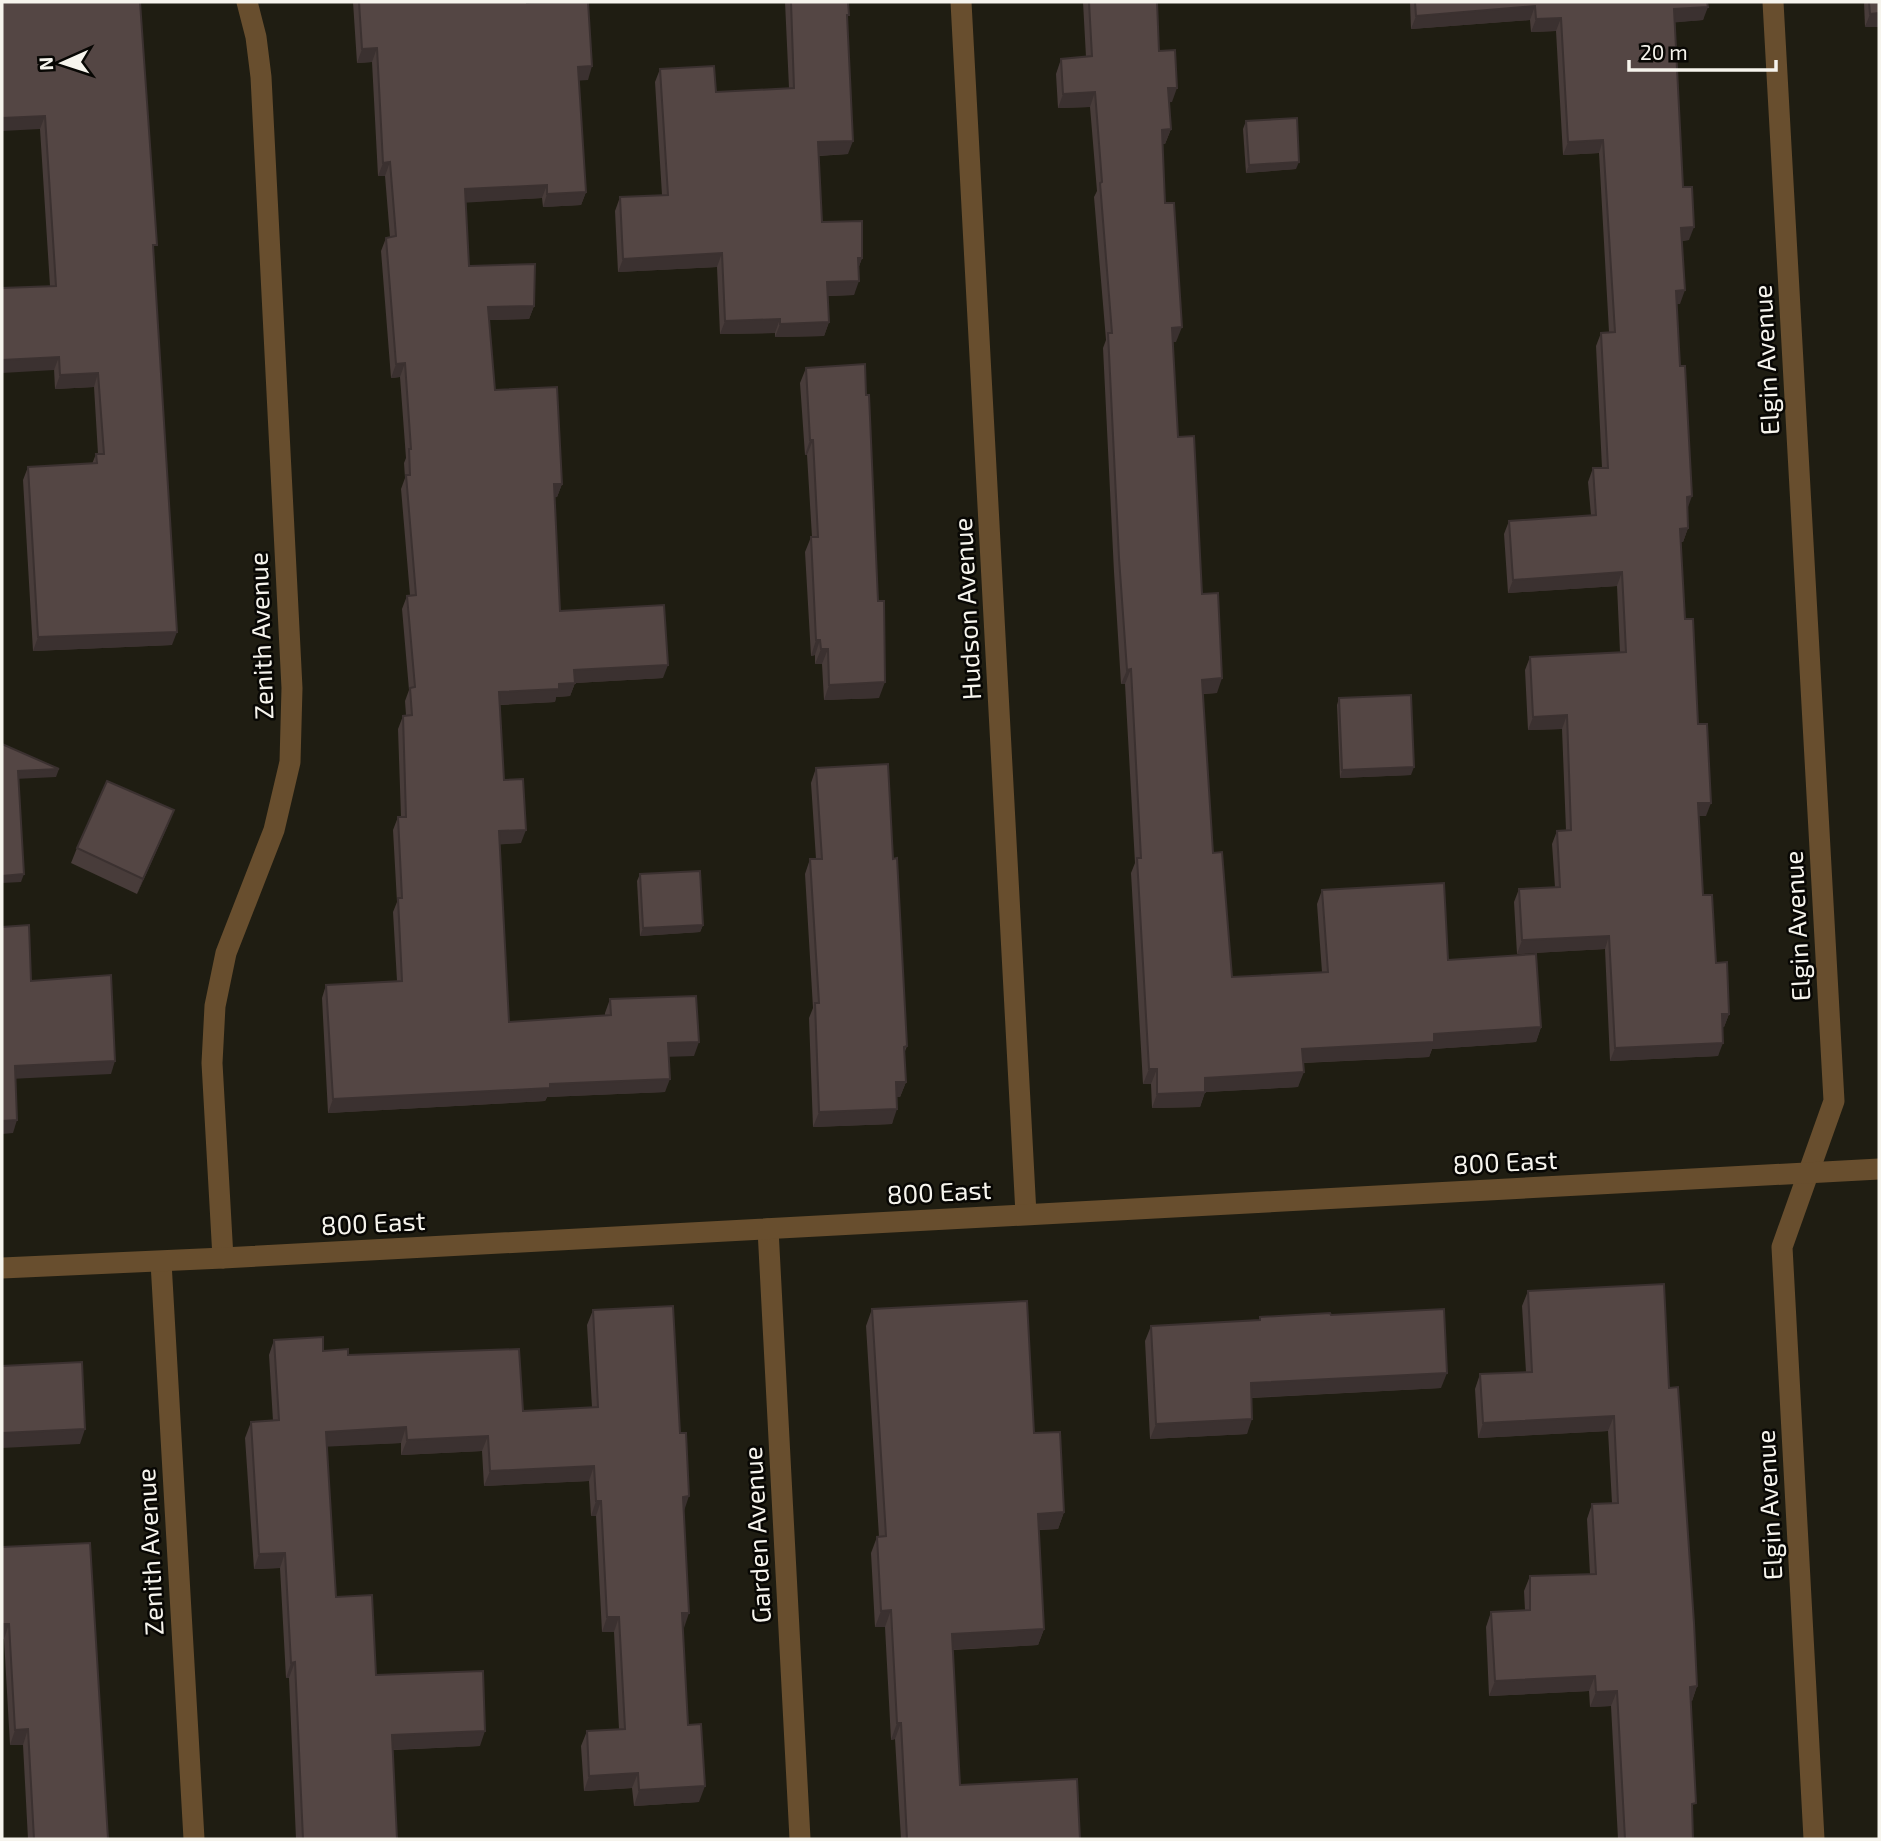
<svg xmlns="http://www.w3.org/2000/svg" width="1881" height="1841" font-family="'Exo 2',sans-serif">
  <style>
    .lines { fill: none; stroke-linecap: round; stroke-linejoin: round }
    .street { stroke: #684e2e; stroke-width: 21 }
    .wall { fill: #483c3a }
    .shaded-wall { fill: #3b3130 }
    .building { fill: #544644; stroke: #3b3130; stroke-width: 2 }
    .labels { text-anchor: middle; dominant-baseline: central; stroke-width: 5; stroke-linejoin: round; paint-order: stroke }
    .street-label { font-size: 26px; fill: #f6f4ed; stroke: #080704 }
  </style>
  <rect width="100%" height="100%" fill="#1f1d12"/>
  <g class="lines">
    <g class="street">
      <polyline points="961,2 1026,1214"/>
      <polyline points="1773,2 1834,1101 1782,1247 1814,1839"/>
      <polyline points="768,1229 800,1839"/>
      <polyline points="223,1258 212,1063 215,1006 226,953 274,830 290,762 292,688 261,77 256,37 247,2"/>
      <polyline points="161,1262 194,1839"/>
      <polyline points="2,1268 223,1258 1879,1169"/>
    </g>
  </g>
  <g class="wall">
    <polygon points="2,2 154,254 172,645 33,651 23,480 28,467 92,464 96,454 98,454 94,387 55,389 50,286 40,129"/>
    <polygon points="353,2 527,2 588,80 579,80 586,192 581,205 543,207 542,198 466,202 469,266 534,306 529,319 489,320 495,390 562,484 557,497 554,497 560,611 663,678 575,683 570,696 556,697 555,702 500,705 504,780 521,843 500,844 509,1022 605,1016 605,1013 610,999 694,1056 669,1056 665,1092 547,1097 545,1101 328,1113 322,998 326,985 397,981 393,912 397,902 393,830 398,817 401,817 398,729 403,716 406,715 405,701 409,690 402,609 407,596 410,595 401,489 405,478 404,463 406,458 400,377 391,378 381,251 386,238 390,237 385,176 378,176 372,62 357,63"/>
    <polygon points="785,2 848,2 847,21 848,154 819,156 822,222 862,258 858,269 854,295 828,296 829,322 824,336 775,337 775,333 720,334 717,267 618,272 615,211 620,197 662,195 655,82 660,69 716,92 789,88"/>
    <polygon points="1083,2 1157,2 1159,51 1172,102 1169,102 1171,129 1165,144 1162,144 1165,203 1176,342 1173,342 1178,437 1217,693 1203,694 1213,853 1232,977 1322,972 1317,904 1322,890 1448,960 1541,1027 1536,1042 1432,1049 1429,1057 1303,1063 1298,1087 1205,1092 1200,1107 1152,1108 1151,1084 1143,1084 1131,873 1135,863 1125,684 1121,684 1114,572 1103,348 1106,340 1094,197 1097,191 1090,107 1058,108 1056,74 1061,59 1086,57"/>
    <polygon points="1410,2 1707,2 1703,20 1675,22 1683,187 1689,240 1682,241 1680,304 1676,304 1688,528 1683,542 1681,542 1685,619 1698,724 1706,816 1699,816 1703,895 1716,963 1729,1014 1724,1027 1723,1027 1718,1056 1610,1061 1605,949 1517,954 1514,902 1519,889 1555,887 1552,844 1557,831 1566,830 1562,729 1528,730 1525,670 1530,657 1620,652 1617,586 1508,593 1504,534 1509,521 1591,515 1588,482 1593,468 1602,468 1596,346 1601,333 1609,332 1599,153 1563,155 1556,31 1531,32 1530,20 1411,29"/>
    <polygon points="1864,2 1879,2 1865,27"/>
    <polygon points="1246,121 1296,169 1246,173 1243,129"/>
    <polygon points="806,368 879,698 824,700 822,664 815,664 815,655 811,656 805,552 811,537 812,537 807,455 805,455 800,383"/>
    <polygon points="1339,698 1411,775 1340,778 1337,705"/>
    <polygon points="816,768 893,859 907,1046 904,1054 906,1082 900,1097 897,1097 892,1124 813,1127 809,1018 813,1008 805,874 810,859 816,859 811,783"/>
    <polygon points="168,825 137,894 71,863 77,848"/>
    <polygon points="640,874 703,925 700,932 640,936 637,881"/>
    <polygon points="1528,1291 1669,1388 1697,1686 1692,1701 1690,1701 1693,1839 1618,1839 1611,1706 1590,1707 1589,1691 1489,1696 1486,1627 1491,1612 1525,1610 1524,1591 1530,1576 1590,1574 1587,1519 1592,1504 1612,1503 1608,1431 1478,1438 1475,1389 1480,1374 1526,1372 1522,1306"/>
    <polygon points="872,1309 1034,1433 1064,1512 1058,1529 1039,1530 1044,1629 1038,1645 953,1650 960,1785 1080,1839 901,1839 895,1739 891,1740 885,1627 875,1627 871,1553 877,1537 879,1537 866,1326"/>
    <polygon points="593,1310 684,1511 683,1628 688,1725 699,1802 634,1806 632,1788 584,1791 581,1746 587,1731 619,1729 614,1632 602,1632 596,1516 591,1516 589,1481 484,1486 482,1451 401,1455 401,1443 327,1446 336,1597 376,1675 480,1746 393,1750 397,1839 296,1839 289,1678 286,1678 280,1568 254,1569 245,1438 251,1422 273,1421 269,1355 274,1340 348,1355 523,1411 592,1407 587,1325"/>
    <polygon points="1331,1315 1441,1388 1251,1398 1247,1434 1150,1439 1145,1341 1151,1326 1259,1320 1260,1317"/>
    <polygon points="2,1547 108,1839 28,1839 23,1745 10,1745 4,1639 2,1639"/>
  </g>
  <g class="shaded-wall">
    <polygon points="1535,6 1530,20 1411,29 1416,16"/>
    <polygon points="1708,7 1703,20 1669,23 1674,9"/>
    <polygon points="1879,13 1879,27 1865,27 1870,14"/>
    <polygon points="1561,18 1556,31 1531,32 1536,19"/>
    <polygon points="377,48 372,62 357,63 362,49"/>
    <polygon points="592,66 588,80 573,81 578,67"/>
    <polygon points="1168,88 1177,88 1172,102 1162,103"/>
    <polygon points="1095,92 1090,107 1058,108 1063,94"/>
    <polygon points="45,116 40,129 2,131 2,118"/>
    <polygon points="1171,129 1165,144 1156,144 1162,130"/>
    <polygon points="1603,140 1599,153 1563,155 1568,142"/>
    <polygon points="853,141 848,154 813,156 818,142"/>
    <polygon points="390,162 385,176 378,176 383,163"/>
    <polygon points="1299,162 1296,169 1246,173 1249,165"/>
    <polygon points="547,185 542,198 460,203 465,189"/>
    <polygon points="586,192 581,205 543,207 547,194"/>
    <polygon points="1694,227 1689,240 1676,241 1681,228"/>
    <polygon points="722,253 717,267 618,272 623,259"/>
    <polygon points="858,258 862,258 857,272"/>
    <polygon points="859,281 854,295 822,296 827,282"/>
    <polygon points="1685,290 1680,304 1671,304 1676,291"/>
    <polygon points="534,306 529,319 483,320 488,307"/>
    <polygon points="780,319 775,333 720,334 725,321"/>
    <polygon points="829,322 824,336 775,337 780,324"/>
    <polygon points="1182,327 1176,342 1167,342 1172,328"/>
    <polygon points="59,357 54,370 2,373 2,360"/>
    <polygon points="405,363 400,377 391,378 396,364"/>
    <polygon points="98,373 94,387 55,389 60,375"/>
    <polygon points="810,440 813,440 807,455 805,455"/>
    <polygon points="554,484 562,484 557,497 549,498"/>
    <polygon points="1692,496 1687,510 1687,497"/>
    <polygon points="1688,528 1683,542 1675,542 1680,529"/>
    <polygon points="1622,572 1617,586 1508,593 1513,580"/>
    <polygon points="177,632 172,645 33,651 38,637"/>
    <polygon points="816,640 820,640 815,655 811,656"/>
    <polygon points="821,649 828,649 822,664 815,664"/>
    <polygon points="668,665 663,678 575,683 570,696 556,697 555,702 494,705 499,692 559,684 574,670"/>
    <polygon points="1131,669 1125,684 1121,684 1127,670"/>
    <polygon points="1222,678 1217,693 1197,694 1202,680"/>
    <polygon points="885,682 879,698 824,700 829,685"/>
    <polygon points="1567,715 1562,729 1528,730 1533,717"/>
    <polygon points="1414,767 1411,775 1340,778 1342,770"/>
    <polygon points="59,769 56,777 15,779 18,771"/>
    <polygon points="1698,803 1711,803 1706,816 1694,816"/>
    <polygon points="174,810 168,825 137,894 143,879"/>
    <polygon points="526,830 521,843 494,845 499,831"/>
    <polygon points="24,874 21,882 2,883 2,876"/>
    <polygon points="703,925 700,932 640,936 643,928"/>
    <polygon points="1609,936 1605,949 1517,954 1522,940"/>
    <polygon points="1722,1014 1729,1014 1724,1027 1717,1028"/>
    <polygon points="1541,1027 1536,1042 1432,1049 1429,1057 1297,1063 1302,1049 1434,1034"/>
    <polygon points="699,1042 694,1056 663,1057 668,1043"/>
    <polygon points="1723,1043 1718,1056 1610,1061 1615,1048"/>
    <polygon points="115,1061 111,1074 10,1079 15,1066"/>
    <polygon points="1149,1069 1157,1069 1151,1084 1143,1084"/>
    <polygon points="1304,1072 1298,1087 1205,1092 1200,1107 1152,1108 1157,1094 1205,1078"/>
    <polygon points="670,1079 665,1092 547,1097 545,1101 328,1113 333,1099 550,1084"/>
    <polygon points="896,1082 906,1082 900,1097 890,1097"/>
    <polygon points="897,1109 892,1124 813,1127 819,1112"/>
    <polygon points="17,1120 13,1133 2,1134 2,1121"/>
    <polygon points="1447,1373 1441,1388 1245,1398 1251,1383"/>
    <polygon points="1614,1416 1608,1431 1478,1438 1483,1423"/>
    <polygon points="1252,1419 1247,1434 1150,1439 1156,1424"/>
    <polygon points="406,1427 401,1443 320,1447 326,1432"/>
    <polygon points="85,1429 80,1444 2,1448 2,1433"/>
    <polygon points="488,1436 482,1451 401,1455 407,1440"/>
    <polygon points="594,1466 589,1481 484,1486 490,1471"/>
    <polygon points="689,1496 684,1511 683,1497"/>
    <polygon points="596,1501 601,1501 596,1516 591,1516"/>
    <polygon points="1064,1512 1058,1529 1032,1530 1038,1514"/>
    <polygon points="285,1553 280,1568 254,1569 259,1554"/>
    <polygon points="891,1610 885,1627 875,1627 881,1611"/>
    <polygon points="682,1613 689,1613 684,1628"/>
    <polygon points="607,1617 619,1617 614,1632 602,1632"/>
    <polygon points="2,1624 9,1624 4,1639 2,1639"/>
    <polygon points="1044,1629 1038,1645 946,1650 952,1634"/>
    <polygon points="295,1662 289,1678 286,1678 291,1663"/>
    <polygon points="1595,1676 1589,1691 1489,1696 1495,1681"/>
    <polygon points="1697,1686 1692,1701 1684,1702 1690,1687"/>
    <polygon points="1617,1691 1611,1706 1590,1707 1596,1692"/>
    <polygon points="897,1723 901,1723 895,1739 891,1740"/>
    <polygon points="28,1729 23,1745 10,1745 15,1730"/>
    <polygon points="485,1731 480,1746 386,1750 392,1735"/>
    <polygon points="638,1773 632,1788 584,1791 589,1776"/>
    <polygon points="705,1786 699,1802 634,1806 639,1790"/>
  </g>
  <g class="building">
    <polygon points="2,2 140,2 157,245 153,245 177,632 38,637 28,467 97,463 96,454 104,454 98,373 60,375 59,357 2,360 2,288 56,286 45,116 2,118"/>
    <polygon points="359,2 527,2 527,3 588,2 592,66 578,67 586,192 547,194 547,185 465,189 469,266 535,264 534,306 488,307 495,390 557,387 562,484 554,484 560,611 664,605 668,665 574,670 575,683 559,684 559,689 499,692 504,780 523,779 526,830 499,831 509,1022 611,1015 610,999 696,996 699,1042 668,1043 670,1079 550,1084 550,1088 333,1099 326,985 402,981 398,898 402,898 398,817 406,817 403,716 412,715 410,688 415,687 407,596 416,595 406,475 410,475 409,449 411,449 405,363 396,364 386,238 396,236 390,162 383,163 377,48 362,49"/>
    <polygon points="791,2 848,2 849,15 847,15 853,141 818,142 822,222 862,221 862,258 858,258 859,281 827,282 829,322 780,324 780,319 725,321 722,253 623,259 620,197 668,195 660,69 714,66 716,92 794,88"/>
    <polygon points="1089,2 1157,2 1159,51 1175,50 1177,88 1168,88 1171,129 1162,130 1165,203 1174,203 1182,327 1172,328 1178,437 1194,436 1202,594 1218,593 1222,678 1202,680 1213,853 1222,852 1232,977 1328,972 1322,890 1444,883 1448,960 1536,954 1541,1027 1434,1034 1434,1042 1302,1049 1304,1072 1205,1078 1205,1092 1157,1094 1157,1069 1149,1069 1137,858 1141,858 1131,669 1127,670 1119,558 1108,333 1112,333 1100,183 1102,182 1095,92 1063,94 1061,59 1092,56"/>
    <polygon points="1415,2 1707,2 1708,7 1674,9 1683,187 1692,187 1694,227 1681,228 1685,290 1676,291 1680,366 1685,366 1692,496 1687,497 1688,528 1680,529 1685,619 1693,619 1698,724 1707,724 1711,803 1698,803 1703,895 1712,895 1716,963 1727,962 1729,1014 1722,1014 1723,1043 1615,1048 1609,936 1522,940 1519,889 1560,887 1557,831 1571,830 1567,715 1533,717 1530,657 1626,652 1622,572 1513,580 1509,521 1596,515 1593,468 1608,468 1601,333 1615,332 1603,140 1568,142 1561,18 1536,19 1535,6 1416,16"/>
    <polygon points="1869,2 1879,2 1879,13 1870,14"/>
    <polygon points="1297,118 1299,162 1249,165 1246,121"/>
    <polygon points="865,364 866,395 869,395 878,601 884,601 885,682 829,685 828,649 821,649 820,640 816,640 811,537 818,537 813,440 810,440 806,368"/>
    <polygon points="1411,695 1414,767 1342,770 1339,698"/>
    <polygon points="2,744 59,769 18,771 24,874 2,876"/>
    <polygon points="888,764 893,859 897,858 907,1046 904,1047 906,1082 896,1082 897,1109 819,1112 815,1003 819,1003 810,859 822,859 816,768"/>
    <polygon points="107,781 174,810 143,879 77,848"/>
    <polygon points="700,871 703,925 643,928 640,874"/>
    <polygon points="29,925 31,981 111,975 115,1061 15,1066 17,1120 2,1121 2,927"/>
    <polygon points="1664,1284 1669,1388 1678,1387 1694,1623 1697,1686 1690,1687 1696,1803 1692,1804 1693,1839 1625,1839 1617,1691 1596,1692 1595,1676 1495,1681 1491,1612 1530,1610 1530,1576 1596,1574 1592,1504 1618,1503 1614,1416 1483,1423 1480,1374 1532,1372 1528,1291"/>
    <polygon points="1027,1301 1034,1433 1060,1432 1064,1512 1038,1514 1044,1629 952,1634 960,1785 1077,1779 1080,1839 907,1839 901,1723 897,1723 891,1610 881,1611 877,1537 886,1536 872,1309"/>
    <polygon points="673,1306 680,1433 686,1433 689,1496 683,1497 689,1613 682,1613 688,1725 701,1724 705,1786 639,1790 638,1773 589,1776 587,1731 625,1729 619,1617 607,1617 601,1501 596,1501 594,1466 490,1471 488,1436 407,1440 406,1427 326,1432 336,1597 372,1595 376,1675 483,1671 485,1731 392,1735 397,1839 303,1839 295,1662 291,1663 285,1553 259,1554 251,1422 279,1420 274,1340 323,1337 323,1351 348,1349 348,1355 519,1349 523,1411 598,1407 593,1310"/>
    <polygon points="1444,1309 1447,1373 1251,1383 1252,1419 1156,1424 1151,1326 1260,1320 1260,1317 1330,1313 1331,1315"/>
    <polygon points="82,1362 85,1429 2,1433 2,1366"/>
    <polygon points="90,1543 108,1839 34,1839 28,1729 15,1730 9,1624 2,1624 2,1547"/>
  </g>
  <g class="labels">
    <g class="street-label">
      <text transform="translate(1765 360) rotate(-93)">Elgin Avenue</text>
      <text transform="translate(966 609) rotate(-93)">Hudson Avenue</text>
      <text transform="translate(260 636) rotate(-92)">Zenith Avenue</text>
      <text transform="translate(1796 926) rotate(-93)">Elgin Avenue</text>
      <text transform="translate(1505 1161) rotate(-3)">800 East</text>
      <text transform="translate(939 1191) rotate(-3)">800 East</text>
      <text transform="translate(373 1222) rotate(-3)">800 East</text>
      <text transform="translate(1768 1505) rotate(-93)">Elgin Avenue</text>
      <text transform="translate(756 1535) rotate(-93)">Garden Avenue</text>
      <text transform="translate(149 1552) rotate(-93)">Zenith Avenue</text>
    </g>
  </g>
  <rect width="1881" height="1841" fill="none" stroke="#f6f4ed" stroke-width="7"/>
  <g transform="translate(63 63) rotate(267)" stroke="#080704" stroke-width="5" paint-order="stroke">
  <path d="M0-5L12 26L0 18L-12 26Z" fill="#f6f4ed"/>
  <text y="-10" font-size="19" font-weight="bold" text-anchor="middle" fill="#f6f4ed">N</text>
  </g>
  <path d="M1629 60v10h147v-10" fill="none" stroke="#f6f4ed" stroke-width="3.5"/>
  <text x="1640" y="60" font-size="21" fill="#f6f4ed" stroke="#080704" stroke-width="5" paint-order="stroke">20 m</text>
</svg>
